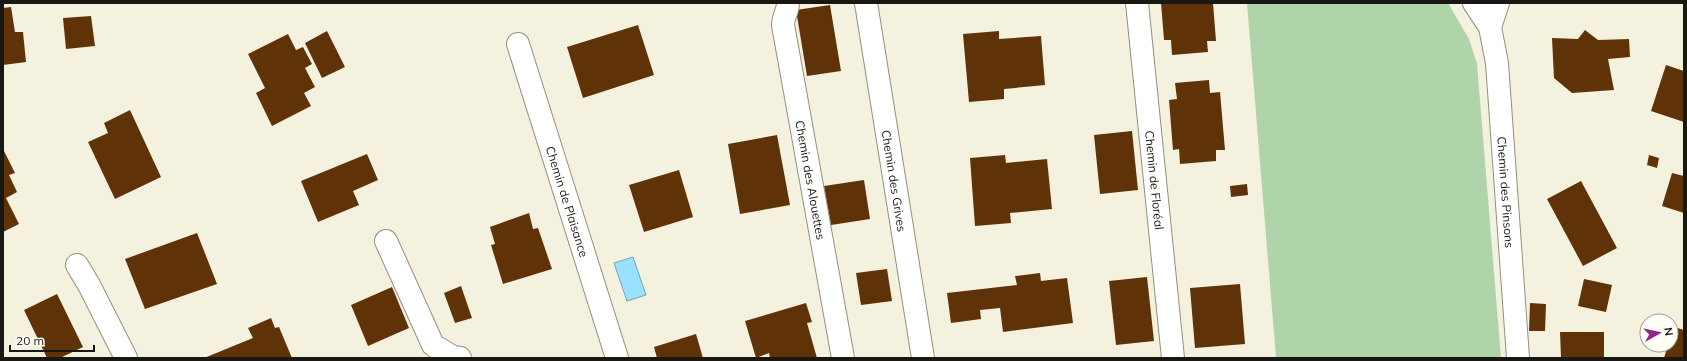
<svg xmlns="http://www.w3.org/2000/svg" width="1687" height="361" font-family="Mulish,sans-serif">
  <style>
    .green { fill: #afd4a9 }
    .water { fill: #98e1ff; stroke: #72a4b8 }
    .building { fill: #5f3307 }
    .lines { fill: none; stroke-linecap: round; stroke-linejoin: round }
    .minor-casing { stroke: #92907f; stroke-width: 24 }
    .minor { stroke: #fff; stroke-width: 22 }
    .labels { text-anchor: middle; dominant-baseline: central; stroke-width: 4; stroke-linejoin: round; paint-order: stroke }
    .street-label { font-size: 12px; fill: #181711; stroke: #fffef7 }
  </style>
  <rect width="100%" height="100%" fill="#f4f1df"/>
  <polygon class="green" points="1247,3 1448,3 1469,39 1477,64 1501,358 1276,358"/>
  <polygon class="water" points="633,257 646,295 627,301 614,263"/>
  <g class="building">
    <polygon points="1161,3 1213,3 1216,41 1207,41 1208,52 1172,55 1171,40 1164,40"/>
    <polygon points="830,5 841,71 807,76 796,10"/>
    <polygon points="11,7 15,32 23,32 26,62 3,65 3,8"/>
    <polygon points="91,16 95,46 66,49 63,18"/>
    <polygon points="638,25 654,75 583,98 567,47"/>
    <polygon points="1585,30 1598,40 1629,39 1630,57 1608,59 1614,90 1572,93 1554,78 1552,38 1578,39"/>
    <polygon points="327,31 345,67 322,78 305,43"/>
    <polygon points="999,31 999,39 1041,36 1045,85 1004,89 1004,99 969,102 963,34"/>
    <polygon points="288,34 296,50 303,47 312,64 305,68 315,87 304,93 311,106 272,126 256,93 265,88 248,54"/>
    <polygon points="1666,65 1684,71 1684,122 1651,111"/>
    <polygon points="1209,80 1210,93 1220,92 1225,150 1216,150 1216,161 1180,164 1179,149 1173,150 1169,100 1177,99 1175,83"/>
    <polygon points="130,110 161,177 115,199 88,142 108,133 104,123"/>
    <polygon points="1132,131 1138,190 1100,194 1094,135"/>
    <polygon points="777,135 790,205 740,214 728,144"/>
    <polygon points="3,149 15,173 9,175 17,192 6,198 19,224 3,232"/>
    <polygon points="367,154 378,180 353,191 359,205 318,222 301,181"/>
    <polygon points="1005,155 1006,163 1047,159 1052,209 1010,213 1011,223 975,226 970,158"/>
    <polygon points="1649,155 1659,158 1657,168 1647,165"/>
    <polygon points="679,170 693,217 644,232 629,185"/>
    <polygon points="1672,173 1684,176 1684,213 1662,206"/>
    <polygon points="864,180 870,219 831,225 824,186"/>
    <polygon points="1581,181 1617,248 1583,266 1547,199"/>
    <polygon points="1247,184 1248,195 1231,197 1230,186"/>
    <polygon points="529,213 533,229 538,228 552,269 503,284 491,245 495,244 490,227"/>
    <polygon points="197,233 217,284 145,309 125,259"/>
    <polygon points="887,269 892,301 861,305 856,273"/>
    <polygon points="1040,273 1041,281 1067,278 1073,323 1003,332 1000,308 980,310 981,319 951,323 947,293 1017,285 1015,276"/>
    <polygon points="1147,277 1154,341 1116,345 1109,281"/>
    <polygon points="1584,279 1612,285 1606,312 1578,306"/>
    <polygon points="1240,284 1245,344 1195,348 1190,288"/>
    <polygon points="461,286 472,318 455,323 444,293"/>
    <polygon points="392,287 409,328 368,346 351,305"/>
    <polygon points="57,294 83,347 60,358 47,358 24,310"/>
    <polygon points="806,303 812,322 807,323 817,358 770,358 769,353 756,358 745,321"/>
    <polygon points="1530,303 1546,304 1545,331 1529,331"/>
    <polygon points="271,318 275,328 279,327 292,358 204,358 253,338 248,328"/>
    <polygon points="1674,327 1684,330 1684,358 1664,358 1668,345 1671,345 1671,335"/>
    <polygon points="1560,332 1604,332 1604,358 1561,358"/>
    <polygon points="696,334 703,358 657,358 654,347"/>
  </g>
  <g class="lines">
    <g class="minor-casing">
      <g id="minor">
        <path id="s1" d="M788,3C788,11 783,17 783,25L843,358"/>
        <path id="s2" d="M866,3L923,358"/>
        <path id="s3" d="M1137,3L1173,358"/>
        <path id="s4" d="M1474,3L1490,27L1497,63L1518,358"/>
        <polyline points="1490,27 1498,3"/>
        <path id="s5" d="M518,44L617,358"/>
        <polyline points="386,241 433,345 453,357 460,358"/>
        <polyline points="77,265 89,285 126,358"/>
      </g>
    </g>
    <use href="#minor" class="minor"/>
  </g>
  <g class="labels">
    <g class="street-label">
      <text stroke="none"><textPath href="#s1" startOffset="180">Chemin des Alouettes</textPath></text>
      <text stroke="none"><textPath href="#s2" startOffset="180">Chemin des Grives</textPath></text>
      <text stroke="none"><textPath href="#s3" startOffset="178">Chemin de Floréal</textPath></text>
      <text stroke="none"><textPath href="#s4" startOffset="195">Chemin des Pinsons</textPath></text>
      <text stroke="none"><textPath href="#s5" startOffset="165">Chemin de Plaisance</textPath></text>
    </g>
  </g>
  <rect width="1687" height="361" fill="none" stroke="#181711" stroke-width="8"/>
  <g transform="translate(1659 333) rotate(82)"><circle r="19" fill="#fffef7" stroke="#a3a29b"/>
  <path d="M0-3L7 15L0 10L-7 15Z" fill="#91268a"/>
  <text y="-6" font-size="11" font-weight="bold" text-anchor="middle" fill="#181711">N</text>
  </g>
  <path d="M10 345v6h84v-6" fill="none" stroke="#181711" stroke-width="2"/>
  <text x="16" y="345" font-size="12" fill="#181711" stroke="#fffef7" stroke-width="3" paint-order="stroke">20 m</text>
</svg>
